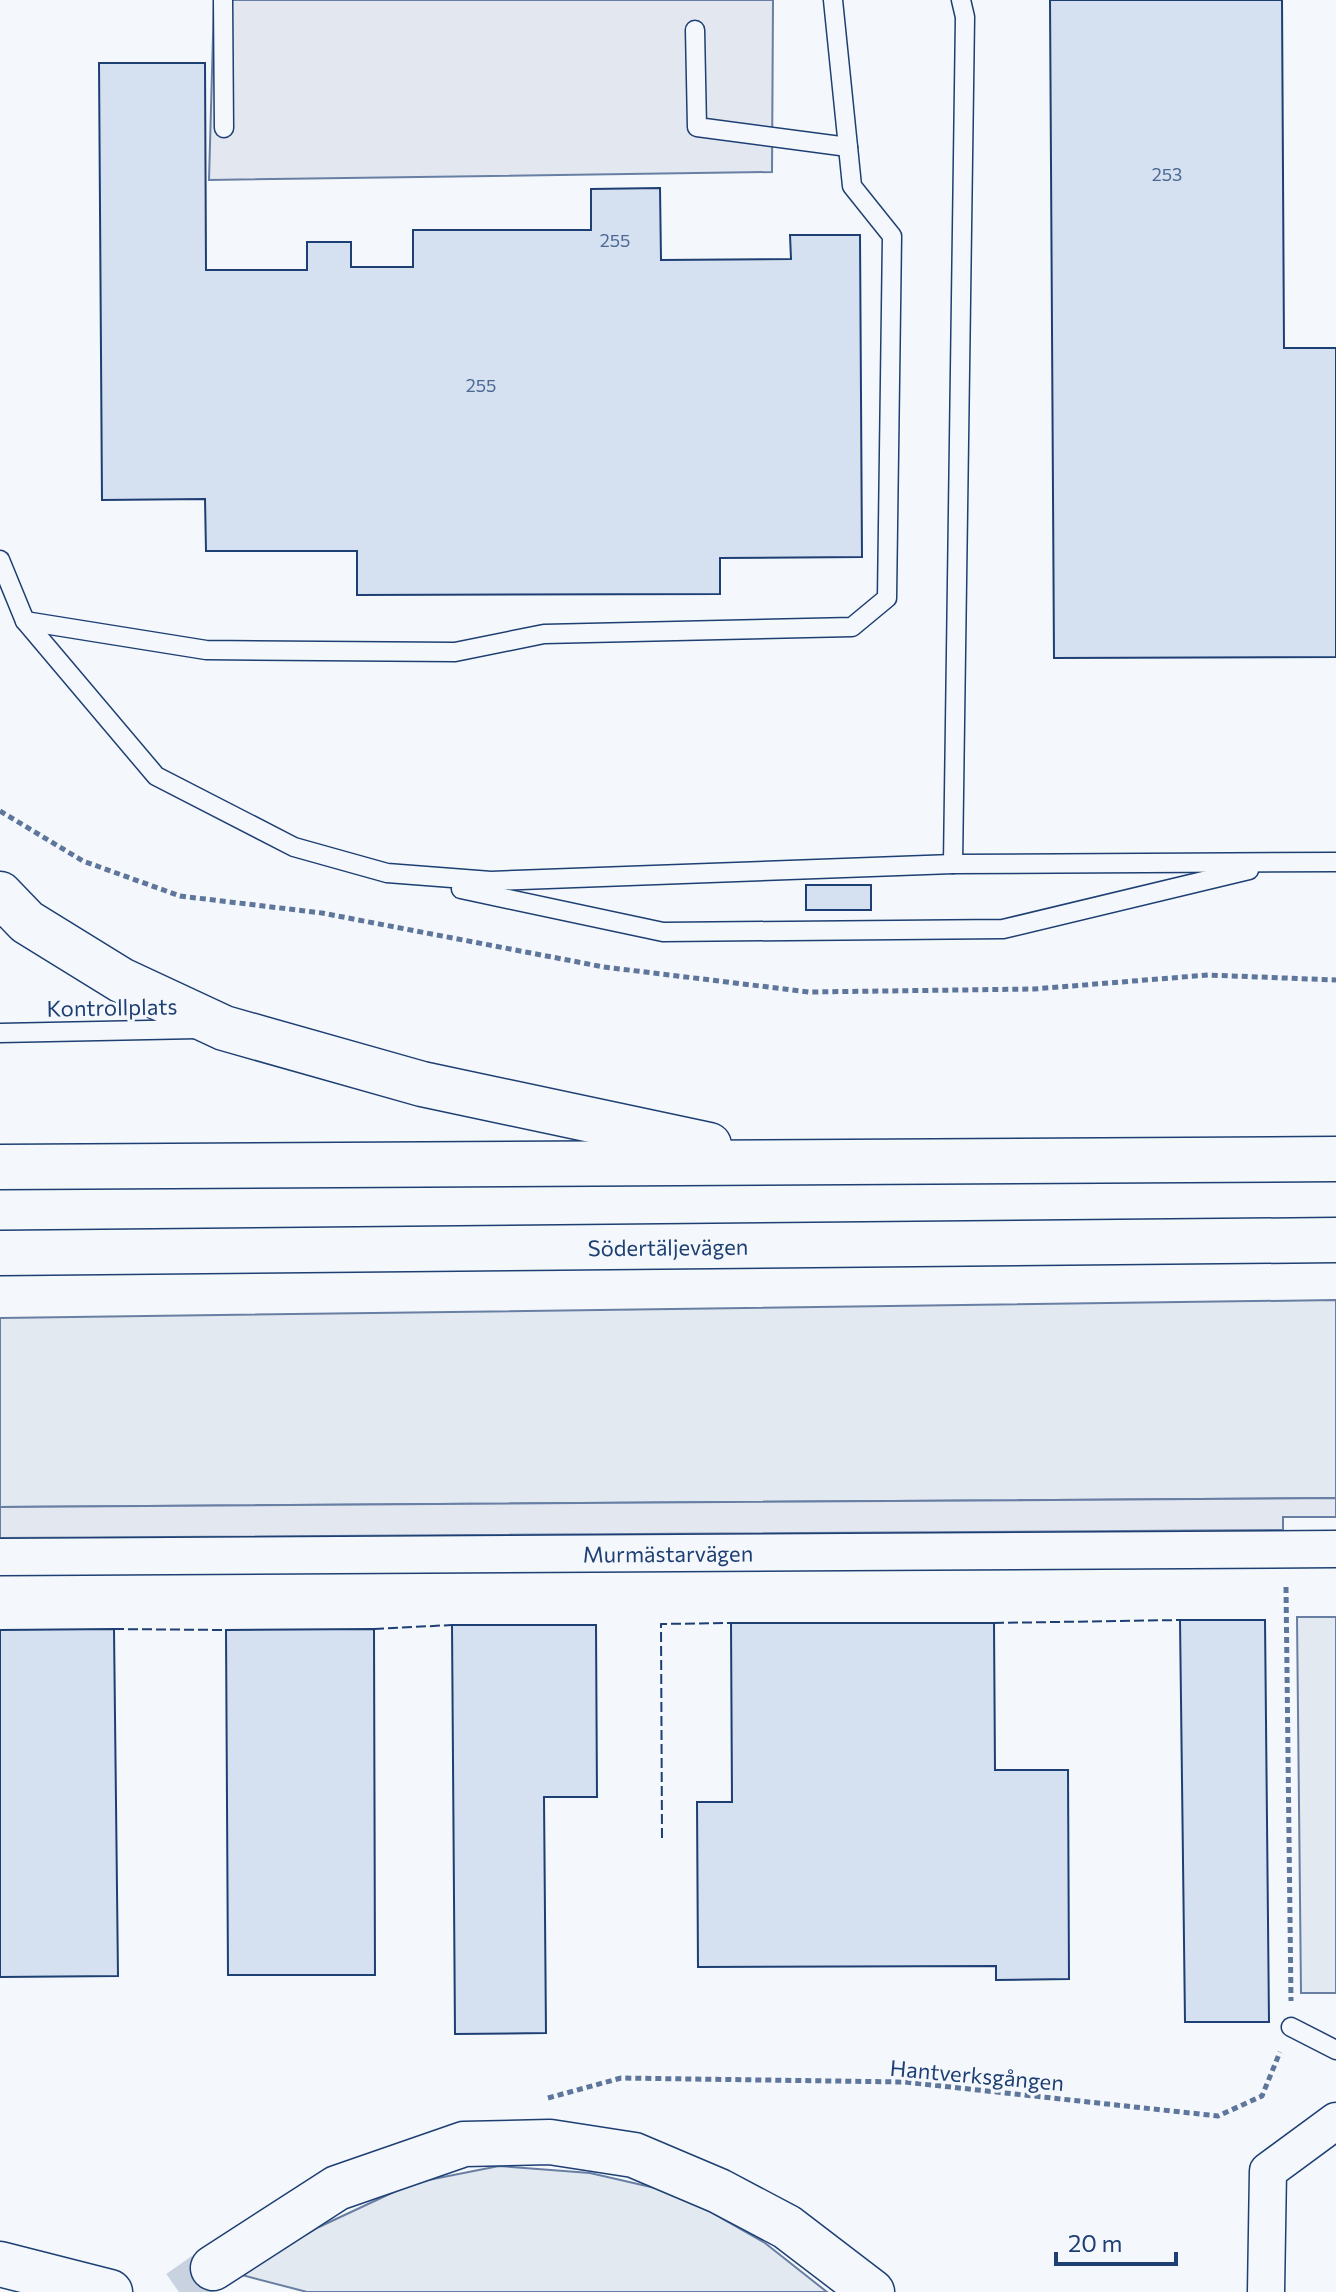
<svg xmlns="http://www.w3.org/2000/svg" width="1336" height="2292" font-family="Commissioner,sans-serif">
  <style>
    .green { fill: #e3e9f0; stroke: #687fa3; stroke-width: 2 }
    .parking { fill: #e3e8f0; stroke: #687fa3; stroke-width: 2 }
    .building { fill: #d5e0f0; stroke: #1d3f73; stroke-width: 2 }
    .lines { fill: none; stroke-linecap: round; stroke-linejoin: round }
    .secondary-tunnel { stroke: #c9d2e0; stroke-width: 44; stroke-dasharray: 44 22; stroke-linecap: butt }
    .lane-casing { stroke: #1d3f73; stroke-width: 21 }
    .street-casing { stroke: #1d3f73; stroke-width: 39 }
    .secondary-casing { stroke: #1d3f73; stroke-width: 47 }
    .highway-casing { stroke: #1d3f73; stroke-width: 47 }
    .path { stroke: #5e769c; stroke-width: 5; stroke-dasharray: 6 4; stroke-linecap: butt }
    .lane { stroke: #f4f7fb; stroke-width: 18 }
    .street { stroke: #f4f7fb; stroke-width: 36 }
    .secondary { stroke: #f4f7fb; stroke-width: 44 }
    .highway { stroke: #f4f7fb; stroke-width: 44 }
    .fence { stroke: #1d3f73; stroke-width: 2; stroke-dasharray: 10 4; stroke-linecap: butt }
    .labels { text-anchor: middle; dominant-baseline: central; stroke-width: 6; stroke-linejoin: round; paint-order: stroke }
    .number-label { font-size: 18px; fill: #4b6792 }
    .street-label { font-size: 22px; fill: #1d3f73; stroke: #f4f7fb }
  </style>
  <rect width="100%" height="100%" fill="#f4f7fb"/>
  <g class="green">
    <polygon points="1336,1300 1336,1498 0,1507 0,1318"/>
    <polygon points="1297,1617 1336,1617 1336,1993 1301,1993"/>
    <polygon points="499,2166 590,2173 677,2193 765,2243 827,2292 307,2292 238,2274 319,2227 413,2183"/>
  </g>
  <g class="parking">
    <polygon points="214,0 773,0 772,172 209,180"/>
    <polygon points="1336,1498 1336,1517 1283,1517 1283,1530 0,1538 0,1507"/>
  </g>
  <g class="building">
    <polygon points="1050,0 1282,0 1284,348 1336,348 1336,657 1054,658"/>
    <polygon points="99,63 205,63 206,270 307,270 307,242 351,242 351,267 413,267 413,230 591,230 591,189 660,188 661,260 791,259 790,235 860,235 862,557 720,558 720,594 357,595 357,551 206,551 205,499 102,500"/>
    <rect x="806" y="885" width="65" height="25"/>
    <polygon points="1180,1620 1265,1620 1269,2022 1185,2022"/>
    <polygon points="731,1623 994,1623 995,1770 1068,1770 1069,1979 996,1980 996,1966 698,1967 697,1802 732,1802"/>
    <polygon points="452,1625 596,1625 597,1797 544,1797 546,2033 455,2034"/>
    <polygon points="114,1629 118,1976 0,1977 0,1630"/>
    <polygon points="374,1629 375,1975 228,1975 226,1630"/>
  </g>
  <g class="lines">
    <polyline class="secondary-tunnel" points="179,2292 213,2268"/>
    <g class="lane-casing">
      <g id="lane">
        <polyline points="223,0 224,128"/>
        <polyline points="695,30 697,127 848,147"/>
        <polyline points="0,560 25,621 156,776 294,847 387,873 491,881 953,864 1336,862"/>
        <polyline points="25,621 206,650 455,652 544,634 852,627 887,598 892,236 852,186 833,0"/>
        <polyline points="953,864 965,17 961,0"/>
        <polyline points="461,889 663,932 1003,929 1249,870"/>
        <polyline points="0,1033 197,1029"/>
        <polyline points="1291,2027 1336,2050"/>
      </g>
    </g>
    <g class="street-casing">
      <g id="street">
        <path id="s1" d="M0,1557L1336,1549"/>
        <polyline points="1266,2292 1268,2171 1336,2121"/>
      </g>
    </g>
    <g class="secondary-casing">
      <g id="secondary">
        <polyline points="0,2264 110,2292"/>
        <polyline points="213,2268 337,2188 464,2144 550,2142 634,2155 719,2191 787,2227 872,2292"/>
      </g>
    </g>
    <g class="highway-casing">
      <g id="highway">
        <polyline points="0,894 27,922 121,980 224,1028 422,1084 709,1145"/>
        <polyline points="0,1167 1336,1159"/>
        <path id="s2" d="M0,1253L1336,1240"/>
      </g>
    </g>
    <g class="path">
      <polyline points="0,811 83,861 180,896 322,913 604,967 809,992 1034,989 1208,975 1336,980"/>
      <polyline points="1286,1587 1291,2001"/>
      <polyline points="548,2098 621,2078 904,2082 1218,2116 1262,2096 1280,2052"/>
    </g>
    <use href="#lane" class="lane"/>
    <use href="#street" class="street"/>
    <use href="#secondary" class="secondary"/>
    <use href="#highway" class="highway"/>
    <g class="fence">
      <polyline points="994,1623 1180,1620"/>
      <polyline points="114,1629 226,1630"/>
      <polyline points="374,1629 452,1625"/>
      <polyline points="662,1838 661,1624 731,1623"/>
    </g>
  </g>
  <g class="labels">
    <g class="number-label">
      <text x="1167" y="174">253</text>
      <text x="615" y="240">255</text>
      <text x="481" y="385">255</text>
    </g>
    <g class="street-label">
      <text transform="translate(112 1007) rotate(-1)">Kontrollplats</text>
      <text stroke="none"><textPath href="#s2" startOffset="668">Södertäljevägen</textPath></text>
      <text stroke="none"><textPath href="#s1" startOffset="668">Murmästarvägen</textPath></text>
      <text transform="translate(977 2075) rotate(5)">Hantverksgången</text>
    </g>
  </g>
  <path d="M1056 2252v12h120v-12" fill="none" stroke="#1d3f73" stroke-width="4"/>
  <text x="1068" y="2252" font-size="24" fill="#1d3f73" stroke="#f4f7fb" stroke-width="6" paint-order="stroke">20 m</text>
</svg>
